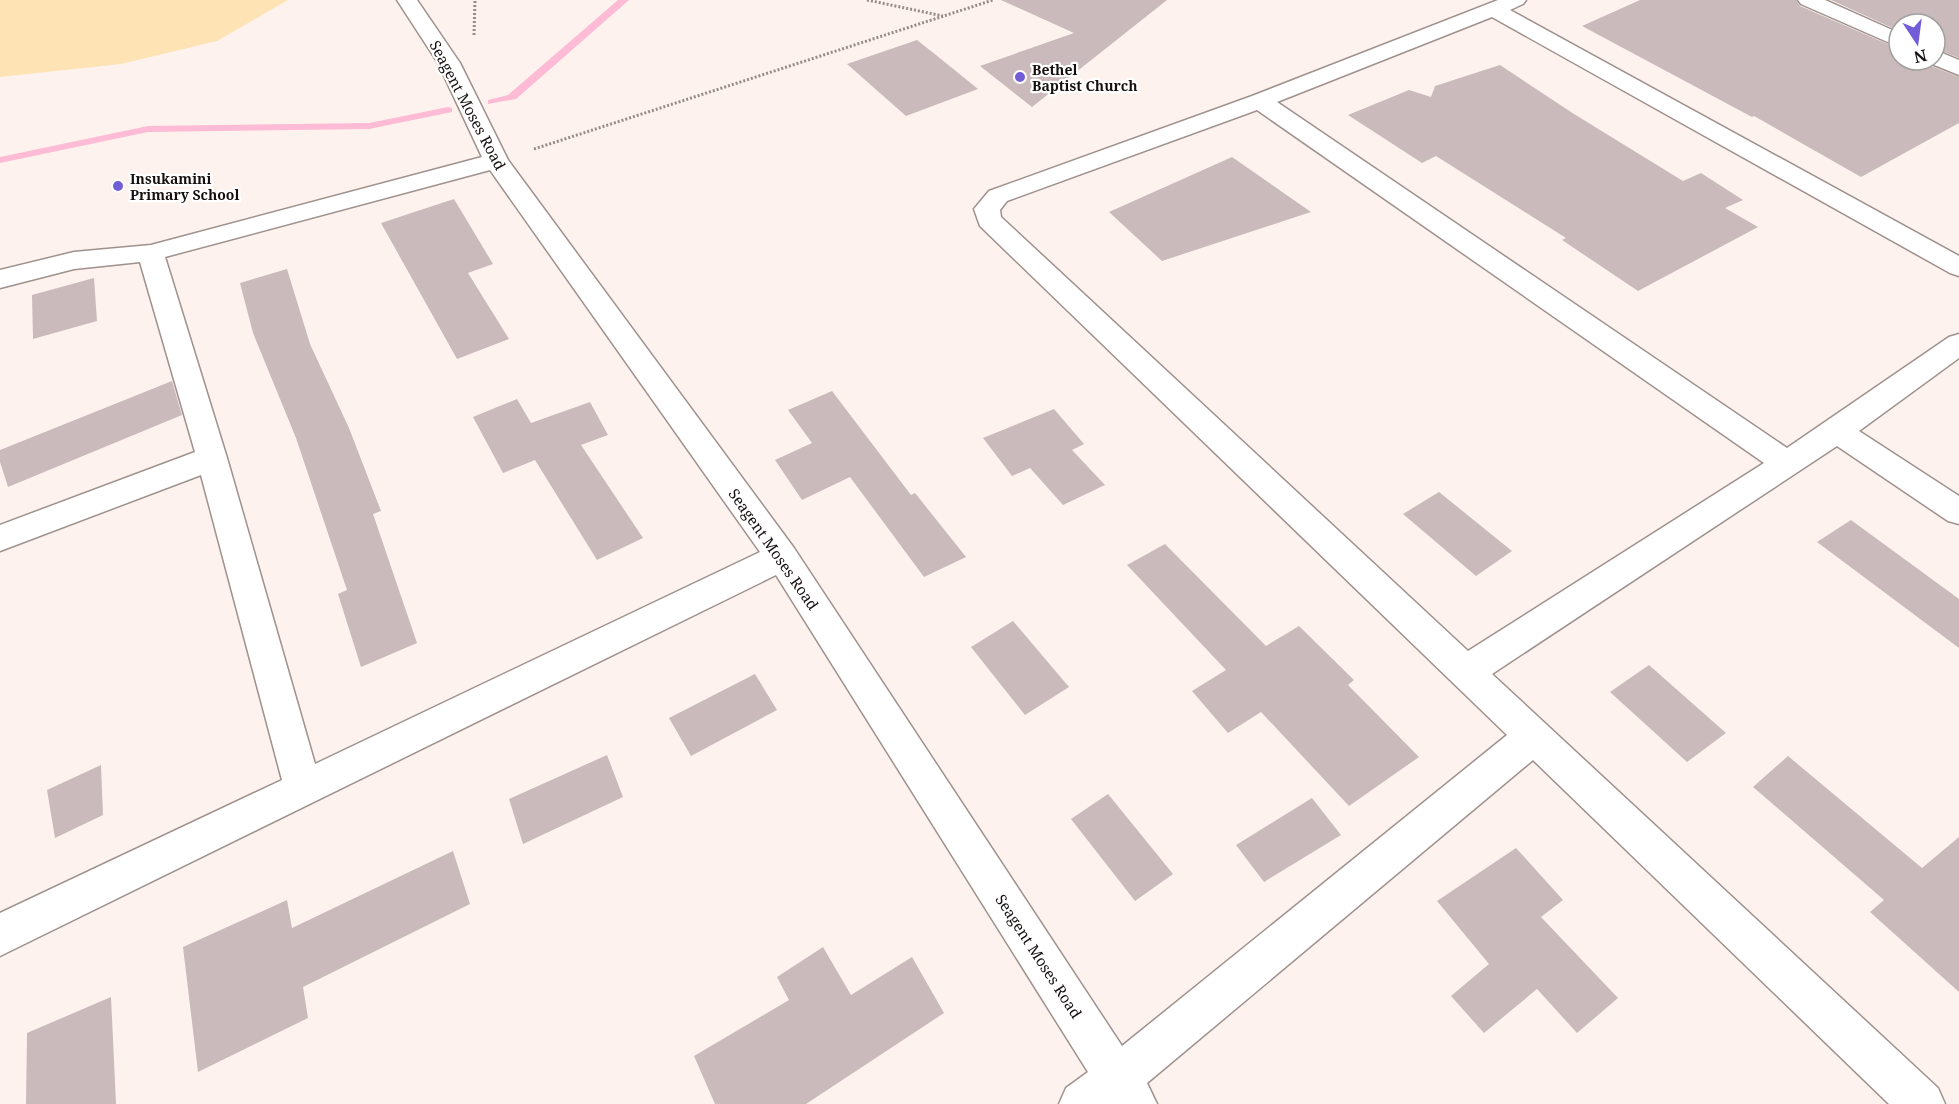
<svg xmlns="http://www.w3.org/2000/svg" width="1959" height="1104" font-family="'Noto Serif',serif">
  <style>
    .green { fill: #fee3b5 }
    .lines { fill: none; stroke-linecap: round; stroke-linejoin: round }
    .stream { fill: #febbd6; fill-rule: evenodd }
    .building { fill: #cababb }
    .minor-casing { stroke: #9f918d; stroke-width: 3 }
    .path { stroke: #948c89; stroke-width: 3; stroke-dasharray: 2 2; stroke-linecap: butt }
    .minor { fill: #fff; fill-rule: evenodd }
    .poi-dot { fill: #735dd7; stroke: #fff; stroke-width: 2 }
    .labels { text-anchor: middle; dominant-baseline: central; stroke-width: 4.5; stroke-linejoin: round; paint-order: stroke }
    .far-poi-label { font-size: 14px; font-weight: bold; fill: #15100f; stroke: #fff; text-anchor: start }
    .street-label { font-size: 15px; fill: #15100f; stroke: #fff }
  </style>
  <rect width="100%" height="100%" fill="#fef2ee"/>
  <polygon class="green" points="0,0 288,0 217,41 121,64 0,77"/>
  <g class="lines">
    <g class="stream">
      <polygon points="618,0 629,0 516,99 488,104 488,100 508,95"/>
      <polygon points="448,107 452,108 452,112 369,129 148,132 0,163 0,157 148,126 369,123"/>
    </g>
  </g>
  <g class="building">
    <polygon points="1001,0 1167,0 1032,107 980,66 1074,33"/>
    <polygon points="1640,0 1796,0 1800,6 1899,49 1899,60 1924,60 1926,64 1959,77 1959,123 1861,177 1754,116 1752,117 1582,26"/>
    <polygon points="1831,0 1959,0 1959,58 1935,48 1935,24 1899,24 1899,31"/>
    <polygon points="917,40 936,55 978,89 906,116 847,64"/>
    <polygon points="1500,65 1574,114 1683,181 1701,173 1743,200 1725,208 1758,227 1638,291 1562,240 1566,238 1436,156 1422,163 1348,115 1409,90 1431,97 1435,86"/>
    <polygon points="1232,157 1311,212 1162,261 1109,212"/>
    <polygon points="454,199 493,264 468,273 509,339 457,359 381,223"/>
    <polygon points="287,269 310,344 349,428 381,511 373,514 417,643 361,667 338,594 347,590 296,438 253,333 240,283"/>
    <polygon points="94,278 97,321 33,339 32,295"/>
    <polygon points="172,381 182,415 8,487 0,462 0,450"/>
    <polygon points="832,391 911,495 915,493 966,557 924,577 850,477 802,500 775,460 812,443 788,410"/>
    <polygon points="517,399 531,423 590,402 608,435 581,445 643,538 597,560 535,460 503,473 473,417"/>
    <polygon points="1054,409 1084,444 1072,450 1105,485 1063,505 1030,468 1012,476 983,438"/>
    <polygon points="1439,492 1512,551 1476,576 1403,514"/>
    <polygon points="1851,520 1959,599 1959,648 1817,542"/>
    <polygon points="1165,544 1266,646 1299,626 1354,680 1348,685 1419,757 1349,806 1261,712 1228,733 1192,691 1226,670 1127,565"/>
    <polygon points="1013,621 1069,687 1025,715 971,647"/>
    <polygon points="1649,665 1726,733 1687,762 1610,692"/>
    <polygon points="755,674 777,710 691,756 669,718"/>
    <polygon points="607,755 623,797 523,844 509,799"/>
    <polygon points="1788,756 1922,868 1959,837 1959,992 1870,912 1884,900 1753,787"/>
    <polygon points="101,765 103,815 55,838 47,790"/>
    <polygon points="1108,794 1173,874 1135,901 1071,819"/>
    <polygon points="1312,798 1341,835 1264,882 1236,845"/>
    <polygon points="1516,848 1563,900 1541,917 1618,998 1577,1033 1537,989 1484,1033 1451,996 1489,964 1437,901"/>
    <polygon points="453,851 470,904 303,987 308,1018 198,1072 183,947 287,900 292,928"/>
    <polygon points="823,947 851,995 912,957 944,1013 806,1104 715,1104 694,1056 789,1000 777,977"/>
    <polygon points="111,997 116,1104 26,1104 27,1033"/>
  </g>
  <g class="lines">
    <g class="minor-casing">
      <g id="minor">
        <path d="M397,0H417L460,63L508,160L794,548L1122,1046L1507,735L980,226L974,209L989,191L1252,96L1498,0H1526L1523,4L1510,10L1959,256V276L1950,273L1492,17L1277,102L1787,448L1949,337L1959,334V358L1859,431L1959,496V524L1948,521L1837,446L1492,674L1938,1088L1945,1104H1889L1533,760L1147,1083L1157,1104H1059L1066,1088L1088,1072L776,575L0,956V913L282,780L201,475L0,551V525L195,452L140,262L74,269L0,288V270L74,252L151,245L482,157L438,63ZM1257,110L1764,463L1468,651L1001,217L1000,210L1007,201ZM490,170L760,552L315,764L227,458L165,257Z"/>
        <polygon points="1798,0 1825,0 1899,33 1899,47 1801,4"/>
        <polygon points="1935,50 1959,60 1959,75 1927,62 1926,60 1935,60"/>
      </g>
    </g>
    <g class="path">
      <polyline points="867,0 943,16"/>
      <polyline points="474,35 475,0"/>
      <polyline points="534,149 993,0"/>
    </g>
    <use href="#minor" class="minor"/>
  </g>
  <g class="poi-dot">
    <circle cx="1020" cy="77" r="6"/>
    <circle cx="118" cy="186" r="6"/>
  </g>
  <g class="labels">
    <g class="far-poi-label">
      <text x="1032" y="69">Bethel<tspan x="1032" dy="16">Baptist Church</tspan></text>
      <text x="130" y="178">Insukamini<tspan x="130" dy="16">Primary School</tspan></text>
    </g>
    <g class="street-label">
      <text transform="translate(468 105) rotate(62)">Seagent Moses Road</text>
      <text transform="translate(774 549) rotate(55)">Seagent Moses Road</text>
      <text transform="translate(1039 956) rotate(57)">Seagent Moses Road</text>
    </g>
  </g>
  <g transform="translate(1917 42) rotate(167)"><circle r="28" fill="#ffffff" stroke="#a19f9f" stroke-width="1.5"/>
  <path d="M0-4.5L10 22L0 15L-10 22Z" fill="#735dd7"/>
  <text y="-9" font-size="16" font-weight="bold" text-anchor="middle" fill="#15100f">N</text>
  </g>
</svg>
